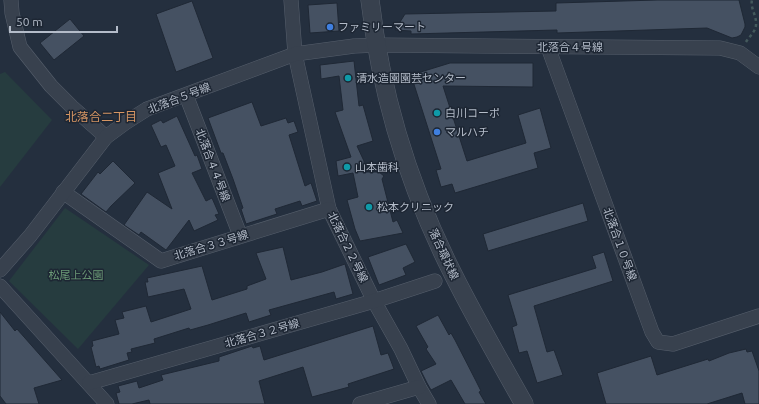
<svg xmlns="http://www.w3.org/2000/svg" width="759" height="404" font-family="Ubuntu,'Noto Sans JP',sans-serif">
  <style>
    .green { fill: #263c3f }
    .building { fill: #455162; stroke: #1f2835 }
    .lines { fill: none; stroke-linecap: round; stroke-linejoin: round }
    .minor-casing { stroke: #565f6c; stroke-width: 15 }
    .tertiary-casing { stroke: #565f6c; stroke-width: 19 }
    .path { stroke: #44595c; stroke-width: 2.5; stroke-dasharray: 3 3; stroke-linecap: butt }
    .minor { stroke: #38414e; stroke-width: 14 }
    .tertiary { stroke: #38414e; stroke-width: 18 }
    .shop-dot { fill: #3f7fe0; stroke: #1d2633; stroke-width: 1.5 }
    .culture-dot { fill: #0f9aa8; stroke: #1d2633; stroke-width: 1.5 }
    .labels { text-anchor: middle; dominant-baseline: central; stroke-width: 3; stroke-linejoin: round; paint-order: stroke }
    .poi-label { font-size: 11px; fill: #b4bcc9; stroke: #1d2633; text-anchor: start }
    .street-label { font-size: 11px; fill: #b4bcc9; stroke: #1d2633 }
    .park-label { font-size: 11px; fill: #6b9a76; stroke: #1d2633 }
    .neighbourhood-label { font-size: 12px; fill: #d59563; stroke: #1d2633 }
  </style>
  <rect width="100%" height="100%" fill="#242f3e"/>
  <g class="green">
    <polygon points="5,72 52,120 0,187 0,74"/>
    <polygon points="65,208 149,265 78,349 9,281"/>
  </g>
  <g class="building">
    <polygon points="657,0 739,0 745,24 745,27 741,35 737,37 732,38 707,28 557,33 557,30 411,34 411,31 395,30 405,14 556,11 556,3"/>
    <polygon points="192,1 213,58 176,72 156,14"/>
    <polygon points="337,3 339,31 310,33 308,5"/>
    <polygon points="70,19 84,36 54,60 40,43"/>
    <polygon points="354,61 359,106 363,105 373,141 357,146 364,161 364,172 379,172 384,176 382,179 393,222 397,220 403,233 360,241 355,229 347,200 358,197 353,173 338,176 336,161 351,157 335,112 343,110 339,76 321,79 320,65"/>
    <polygon points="450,63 533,63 533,87 443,86 467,161 526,143 518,115 540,108 551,148 534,153 538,168 455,193 452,184 441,187 436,170 441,169 411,75"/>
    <polygon points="252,102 261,126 286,118 288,123 294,121 298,132 289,135 305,186 311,183 317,201 302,206 300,201 275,209 277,214 246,224 241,209 243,208 233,179 223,153 221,153 208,118"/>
    <polygon points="177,116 195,156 197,155 202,169 192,173 206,201 212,198 219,214 215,215 218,220 194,231 189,220 166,250 141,232 139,235 124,225 147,192 172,209 158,173 175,166 166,145 161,147 151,125 161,120 163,123"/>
    <polygon points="113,161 135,183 111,206 106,212 81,194 98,172 100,174"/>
    <polygon points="583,203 588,221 488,251 483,234"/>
    <polygon points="406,244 415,262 403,268 406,275 379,285 368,257"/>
    <polygon points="283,247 291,280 322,272 345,264 353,294 336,299 334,292 269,310 271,315 249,322 246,313 208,325 190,330 189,328 154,339 155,343 131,349 132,352 127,353 129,360 100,369 99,366 96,367 91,347 93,346 92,341 119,334 115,320 124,318 122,312 146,306 151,322 191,309 184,289 148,297 145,282 148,282 147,278 202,266 212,300 247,289 247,286 266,279 256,253"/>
    <polygon points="604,252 613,281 534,306 547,352 554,350 563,375 537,383 527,351 519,353 512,327 517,325 508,295 596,268 592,256"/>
    <polygon points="0,312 15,331 17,329 62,380 34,388 39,404 6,404 0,396"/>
    <polygon points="438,315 449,335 451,333 455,340 476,381 481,391 479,392 486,404 465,404 451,380 431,390 427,383 421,371 436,364 426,349 428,347 416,326"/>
    <polygon points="373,326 381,355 388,353 394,369 348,384 349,387 312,397 303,367 259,381 265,404 150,404 149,400 132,404 119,404 116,393 120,392 118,386 137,381 139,388 163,380 161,375 219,361 219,357 252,346 253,348 260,346 264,360"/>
    <polygon points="746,349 747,352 752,351 759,371 759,404 745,404 742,393 707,404 606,404 597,373 651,356 657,375 708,359 709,361 729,353"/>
  </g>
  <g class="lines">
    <g class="minor-casing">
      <g id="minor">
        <polyline points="11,0 12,13 20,47 51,86 72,107 106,137"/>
        <polyline points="291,0 295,54 329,209 374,301 401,349 419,387 429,404"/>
        <polyline points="548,47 652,332 658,342 673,344 759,316"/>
        <polyline points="186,95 240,235"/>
        <polyline points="63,192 161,261 329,209"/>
        <polyline points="0,270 30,236 106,137 125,123 147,109 295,54 354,46 377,45 720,48 740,53 759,67"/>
        <polyline points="0,286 107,404"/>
        <polyline points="89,383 374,301 435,281"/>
        <polyline points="360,404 419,387"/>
      </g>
    </g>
    <g class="tertiary-casing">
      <path id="tertiary" d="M370,0C381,95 410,189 453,274C475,318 500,361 524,404"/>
    </g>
    <path class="path" d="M746,42C749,37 756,31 756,25C757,16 750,8 752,0"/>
    <use href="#minor" class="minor"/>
    <use href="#tertiary" class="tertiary"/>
  </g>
  <g class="shop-dot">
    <circle cx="330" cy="27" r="4"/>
    <circle cx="437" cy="132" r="4"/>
  </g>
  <g class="culture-dot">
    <circle cx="348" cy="78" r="4"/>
    <circle cx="437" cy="113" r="4"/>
    <circle cx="347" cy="167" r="4"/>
    <circle cx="369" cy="207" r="4"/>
  </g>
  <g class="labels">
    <g class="poi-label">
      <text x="338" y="27">ファミリーマート</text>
      <text x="356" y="78">清水造園園芸センター</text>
      <text x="445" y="113">白川コーポ</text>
      <text x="445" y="132">マルハチ</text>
      <text x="355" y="167">山本歯科</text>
      <text x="377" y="207">松本クリニック</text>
    </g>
    <g class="street-label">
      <text x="570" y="47">北落合４号線</text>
      <text transform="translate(179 98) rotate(-21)">北落合５号線</text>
      <text transform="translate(213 165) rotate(69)">北落合４４号線</text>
      <text transform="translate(620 244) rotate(70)">北落合１０号線</text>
      <text transform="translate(211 245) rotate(-17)">北落合３３号線</text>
      <text transform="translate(348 247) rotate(64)">北落合２２号線</text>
      <text transform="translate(444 254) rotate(65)">落合環状線</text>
      <text transform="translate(262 333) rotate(-16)">北落合３２号線</text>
    </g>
    <g class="park-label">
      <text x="76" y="275">松尾上公園</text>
    </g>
    <g class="neighbourhood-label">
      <text x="101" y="116">北落合二丁目</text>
    </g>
  </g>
  <path d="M10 26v6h107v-6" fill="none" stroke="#b4bcc9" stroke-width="2"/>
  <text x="16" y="26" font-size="12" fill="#b4bcc9" stroke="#1d2633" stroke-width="3" paint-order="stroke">50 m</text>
</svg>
